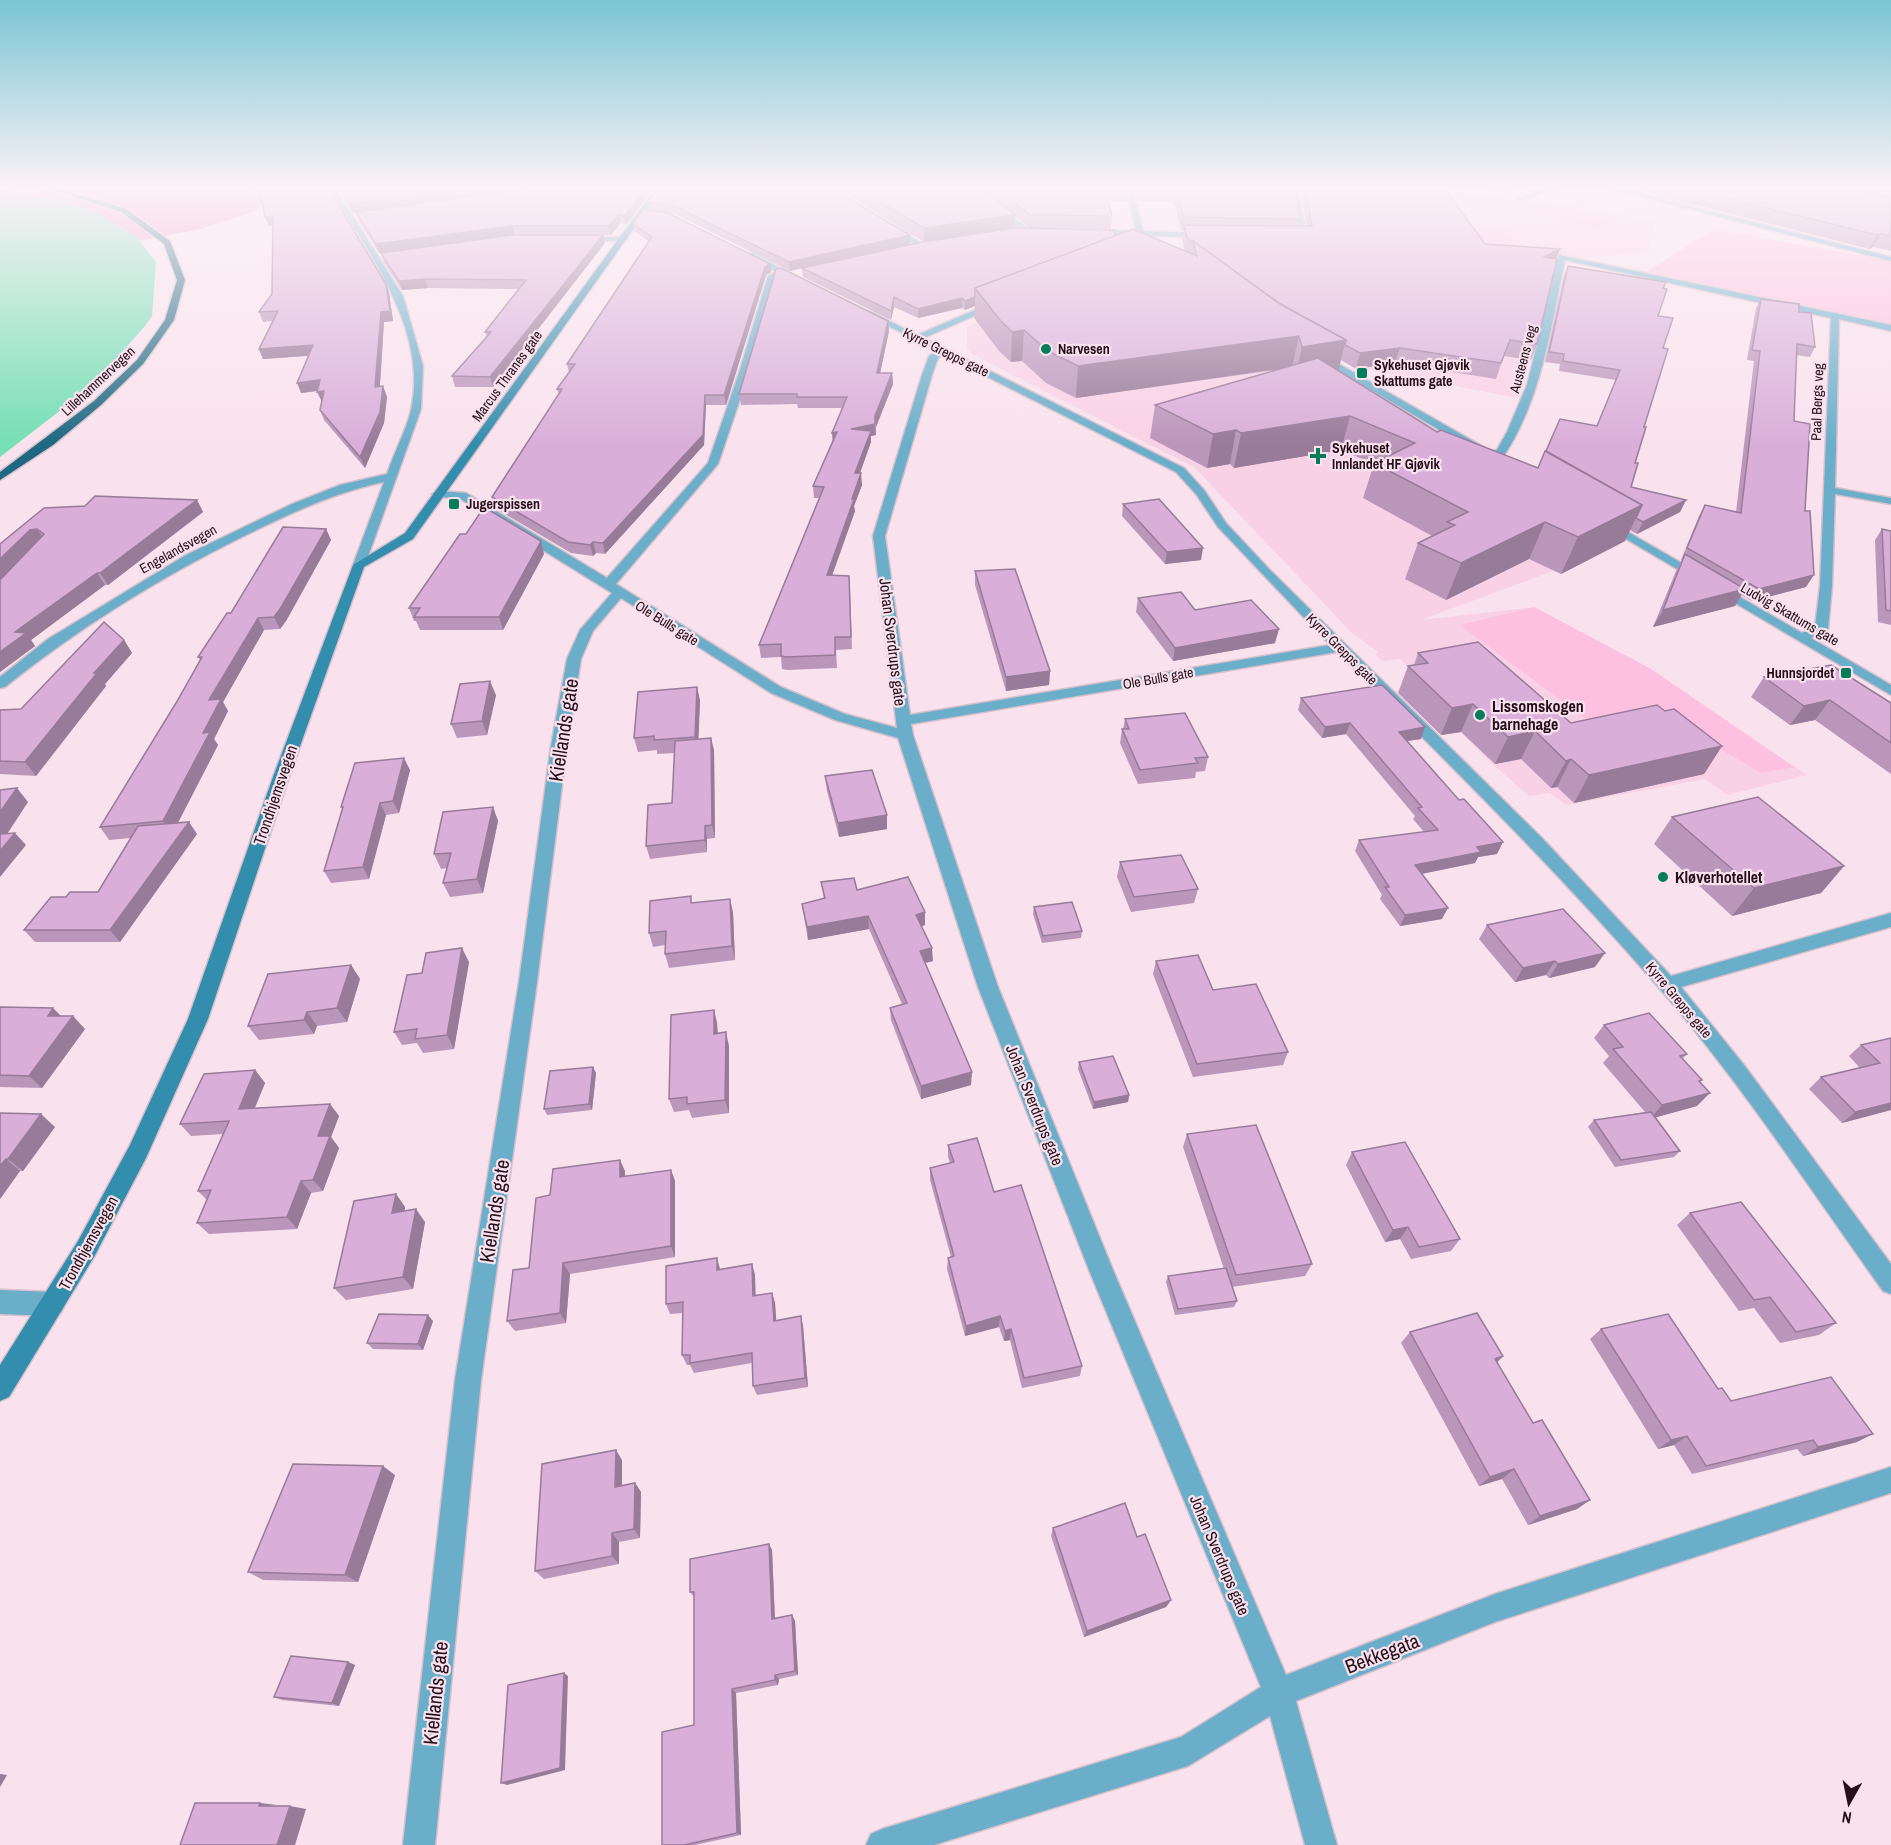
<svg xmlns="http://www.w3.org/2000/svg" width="1891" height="1845" font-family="'Archivo Narrow',sans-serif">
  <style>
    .built { fill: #f9d1e6 }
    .green { fill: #fdc0e0 }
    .forest { fill: #e994c4 }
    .water { fill: #75dfb5 }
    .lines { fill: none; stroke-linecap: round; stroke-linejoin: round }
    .minor-casing { stroke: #d7c0cc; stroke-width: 3 }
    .secondary-casing { stroke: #d7c0cc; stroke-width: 3 }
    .trunk-casing { stroke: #d7c0cc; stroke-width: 3 }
    .minor { fill: #6aaec9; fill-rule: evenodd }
    .secondary { fill: #338dad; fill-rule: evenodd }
    .trunk { fill: #1e6881; fill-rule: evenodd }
    .wall { fill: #bb96bb }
    .shaded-wall { fill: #987a99 }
    .building { fill: #d9afda; stroke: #987a99; stroke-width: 1.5 }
    .poi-dot { fill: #057d5b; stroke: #f9e2ee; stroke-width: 2 }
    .labels { text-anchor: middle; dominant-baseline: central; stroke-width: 4.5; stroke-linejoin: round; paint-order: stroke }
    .far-poi-label { font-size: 14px; font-weight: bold; fill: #24101b; stroke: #f9e2ee; text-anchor: start }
    .far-street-label { font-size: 14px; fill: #24101b; stroke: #f9e2ee }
    .street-label { font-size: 16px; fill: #24101b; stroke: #f9e2ee }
    .poi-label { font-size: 16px; font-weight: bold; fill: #24101b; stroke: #f9e2ee; text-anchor: start }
    .near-street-label { font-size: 20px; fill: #24101b; stroke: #f9e2ee }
  </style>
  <rect width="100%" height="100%" fill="#f9e2ee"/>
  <g class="built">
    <polygon points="1419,188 1507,199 1539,199 1651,220 1655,224 1649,252 1555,260 1518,398 1365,369 1328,348"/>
    <polygon points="1121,261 1427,433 1620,546 1421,620 1534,607 1651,669 1807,775 1727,795 1705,779 1566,805 1550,793 1529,796 1490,762 1414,683 1423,681 1400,659 1382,661 1375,654 1378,652 1351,632 1194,467 972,354 967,348 967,327"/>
  </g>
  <g class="green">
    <polygon points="1541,201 1624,219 1599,229 1516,211"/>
    <polygon points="1478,229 1510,231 1517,248 1484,246"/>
    <polygon points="1713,229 1891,261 1891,325 1645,273"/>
    <polygon points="1534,607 1651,669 1794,767 1761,773 1705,740 1633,718 1586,719 1460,625"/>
  </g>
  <path class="forest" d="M74,186H231L265,196L257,211L201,229L138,241L136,236C102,214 65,198 24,195Z"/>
  <polygon class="water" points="0,190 58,201 91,210 136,236 156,262 152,316 145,326 92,386 0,457"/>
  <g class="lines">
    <g class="minor-casing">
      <g id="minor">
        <path d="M328,186H334L403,296L423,366L421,409L365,565L359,569L353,565L384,482C333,493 291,513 244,536C159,578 79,628 5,687L0,688V677L48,639L186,555L292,504L340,485L387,474C394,453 406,431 411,410C429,329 367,251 328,186Z"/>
        <polygon points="967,186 974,186 1029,229 1029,233 1023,233"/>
        <polygon points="1126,186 1132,186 1143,231 1206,233 1210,235 1206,237 1144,236 1146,243 1142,245 1138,243 1137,235 1086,234 1089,230 1136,231"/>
        <polygon points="1292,186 1298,186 1307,238 1290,239 1286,237 1300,234"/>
        <polygon points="1549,186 1559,186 1522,200 1517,199"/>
        <polygon points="1600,186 1612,186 1891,257 1891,261"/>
        <polygon points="887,225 891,225 927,246 920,248 887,227"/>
        <polygon points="580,237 624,237 628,239 624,241 577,241"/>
        <path d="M746,253H752L803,280L799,282L783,275L775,277L749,373L718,464L616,584L781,687L845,714L897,728L873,536L922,375L929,356L937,351L863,313L870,311L917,335L996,301L1000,303L999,305L924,338L1184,468L1204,490L1226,523L1269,569L1542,838L1671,976L1891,913V927L1681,987L1744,1065L1891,1264V1294L1883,1291C1810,1189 1741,1083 1660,989C1558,871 1447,762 1337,652L911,724L913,735L998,987L1113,1270L1286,1675L1495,1594L1891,1467V1493L1495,1622L1296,1701L1337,1845H1305L1270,1716L1188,1766L934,1845H866L871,1834L882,1829L1181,1737L1261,1687L1089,1270L978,987L898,738L835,720L771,693L621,598L593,631L581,659L567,746L537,982L481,1380L435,1845H403L455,1380L519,982L551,746L567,659L580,630L612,593L459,498L438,497L432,494L438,491L466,493L607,578L708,463L739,373L768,276L777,272L746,257ZM944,355L1176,472L1196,494L1218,527L1330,645L910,715L885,536L932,375L938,358Z"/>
        <path d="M1559,255L1891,325V331L1839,319L1835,488L1891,498V504L1835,494L1832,586L1828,629L1811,638L1891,685V695L1599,523L1601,521H1609L1802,633L1815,627L1820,586L1831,318L1565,260C1551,326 1542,397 1505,454L1485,457V453L1497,450L1507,432L1527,385Z"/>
        <polygon points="1318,352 1485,448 1486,450 1485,452 1477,452 1315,357 1315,353"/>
        <polygon points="0,1290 53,1292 61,1296 65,1304 61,1312 53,1316 0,1314"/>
      </g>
    </g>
    <g class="secondary-casing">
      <polygon id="secondary" points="657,186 664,186 413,539 364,567 289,777 208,1019 146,1158 94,1257 9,1397 0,1401 0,1365 78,1241 130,1145 188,1019 273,777 353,565 405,533"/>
    </g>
    <g class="trunk-casing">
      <polygon id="trunk" points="40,186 51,186 126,209 170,241 185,280 174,320 143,364 101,405 53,445 0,480 0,472 94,401 137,360 165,320 177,280 164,244 121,212"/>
    </g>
    <use href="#minor" class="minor"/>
    <use href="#secondary" class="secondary"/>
    <use href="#trunk" class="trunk"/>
  </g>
  <g class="wall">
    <polygon points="122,186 153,186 139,189 129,189"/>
    <polygon points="259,186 386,284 389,293 393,321 384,322 380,386 383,386 387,397 384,423 365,468 324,420 320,410 322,402 317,391 301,393 308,356 263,359 259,349 272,321 263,322 259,312 272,294 273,225 269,226"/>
    <polygon points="337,186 655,186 626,225 621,222 611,235 603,235 605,243 493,387 455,387 452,376 487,337 485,332 519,289 428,288 402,290 384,262 381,253 454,243 379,253 359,221 356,212 395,207 353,213"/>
    <polygon points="834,186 1128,186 1127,201 1108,201 1112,216 1111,229 1030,228 1015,216 1015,228 1115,236 1185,252 1182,239 1184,231 1181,230 1174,202 1138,201 1133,186 1294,186 1300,219 1299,226 1307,226 1300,186 1443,186 1485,244 1560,249 1556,259 1537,344 1531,360 1504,356 1496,379 1395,363 1356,369 1341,360 1338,370 1437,432 1538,468 1597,426 1616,380 1559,371 1560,364 1545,362 1564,275 1568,266 1663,288 1658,316 1663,348 1635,463 1631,487 1686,500 1680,512 1637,534 1630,530 1625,541 1561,574 1529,559 1446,600 1405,579 1418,543 1432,536 1363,498 1374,464 1341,450 1234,468 1230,464 1207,468 1150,438 1155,405 1276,370 1076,398 1046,383 1022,361 1011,362 999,351 974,318 975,306 965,310 962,308 918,318 894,307 891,320 803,277 802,268 790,271 675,214 653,210 771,272 766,275 726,405 706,405 704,445 605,554 596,553 593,556 571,553 495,508 492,497 559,394 557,389 569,372 567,364 648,241 634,231 633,224 650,210 648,202 910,244 816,265 924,242"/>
    <polygon points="1477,186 1519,186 1503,192"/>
    <polygon points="1623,186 1891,186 1891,251 1873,247 1869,249"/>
    <polygon points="1761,299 1799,312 1815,347 1810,357 1796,355 1794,421 1805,511 1806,587 1752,601 1741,595 1735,606 1653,627 1676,571 1682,560 1681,560 1699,516 1705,505 1736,512 1754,361 1747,360 1756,308"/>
    <polygon points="888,321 889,331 880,373 892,373 893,384 876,427 876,435 871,436 871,442 860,473 862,485 854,506 855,511 832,575 850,588 852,649 836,650 837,668 787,670 782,669 781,657 761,658 759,645 819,498 814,498 813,486 833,442 842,408 798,408 797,404 741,405 739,394"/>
    <polygon points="197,500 203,512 108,585 105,585 31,640 35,646 0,672 0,544 85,506"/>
    <polygon points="1123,504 1201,560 1165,564 1122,516"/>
    <polygon points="326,529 331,540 286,621 280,629 264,630 223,702 228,711 214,739 218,745 178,823 197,834 120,942 35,942 24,930 66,897 98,892 131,838 109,840 100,827 176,703 200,660 198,657 231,613"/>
    <polygon points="1882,529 1891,531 1891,625 1878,622 1875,540"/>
    <polygon points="544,554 503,630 420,630 416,621 414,621 409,608"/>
    <polygon points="975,571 1050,671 1049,685 1006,691 975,585"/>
    <polygon points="1138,598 1195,610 1275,643 1173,661 1136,612"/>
    <polygon points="124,640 132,653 105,684 106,686 36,776 0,774 0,710 21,709"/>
    <polygon points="1418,653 1571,723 1665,711 1722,746 1704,774 1574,803 1557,787 1551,788 1521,759 1495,764 1461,732 1441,735 1398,693 1408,666 1414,665"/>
    <polygon points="1764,677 1891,703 1891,774 1815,720 1790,725 1751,697"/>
    <polygon points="697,687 700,701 698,739 714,750 715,838 707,839 707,852 650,859 646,846 672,803 675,753 657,754 657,750 638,752 634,738"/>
    <polygon points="496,695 487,735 457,738 451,724"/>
    <polygon points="1301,698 1421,739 1407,741 1497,854 1478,857 1475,863 1422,874 1442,919 1400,926 1380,899 1382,895 1355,851 1359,840 1424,832 1413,819 1415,816 1346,734 1322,738 1298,710"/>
    <polygon points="1125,719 1208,757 1205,771 1196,772 1195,778 1138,784 1120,743 1122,729 1123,729"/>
    <polygon points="410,770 399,813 386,815 369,879 331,883 324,871 343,810 341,807"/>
    <polygon points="825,777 887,815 887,829 839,837 827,791"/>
    <polygon points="493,807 498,821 483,893 450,897 443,883 447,868 441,869 434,854"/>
    <polygon points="1672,817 1844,866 1821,893 1732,916 1654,844"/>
    <polygon points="1120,862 1198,889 1194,903 1131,912 1117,877"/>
    <polygon points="821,882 857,890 925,925 922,926 933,961 925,963 971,1085 921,1099 891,1020 890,1008 902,1004 869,929 808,940 802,904 824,899"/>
    <polygon points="730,899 733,913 735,960 669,968 665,954 665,945 653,947 649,933 692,903"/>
    <polygon points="1034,907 1082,931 1081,938 1042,943 1033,914"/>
    <polygon points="1487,925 1595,967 1549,978 1546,975 1515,982 1479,939"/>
    <polygon points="1156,961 1213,990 1288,1052 1283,1065 1193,1077 1153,974"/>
    <polygon points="469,962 454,1049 423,1053 417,1043 402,1045 394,1032 422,973"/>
    <polygon points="351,965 360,979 347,1022 317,1026 314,1034 259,1040 248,1026"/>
    <polygon points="0,1007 61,1016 85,1029 42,1088 0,1087"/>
    <polygon points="714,1010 717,1023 718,1033 729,1046 729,1113 692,1118 689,1110 674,1112 669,1099"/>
    <polygon points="1604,1025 1687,1054 1682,1059 1702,1080 1700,1082 1697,1106 1656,1117 1680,1151 1674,1157 1615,1167 1588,1127 1594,1120 1645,1112 1603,1063 1609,1056 1594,1038"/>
    <polygon points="1891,1038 1891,1110 1842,1123 1809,1089 1821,1077 1860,1068 1849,1056 1861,1045"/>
    <polygon points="1079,1062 1129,1095 1128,1102 1093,1109 1078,1069"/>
    <polygon points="255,1070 265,1083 255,1108 330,1104 339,1116 331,1137 339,1148 323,1191 311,1193 297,1229 209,1234 197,1223 207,1200 198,1191 224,1134 191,1136 180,1124"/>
    <polygon points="596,1073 592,1110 547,1115 544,1109"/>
    <polygon points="0,1113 55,1127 23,1171 20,1171 0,1199"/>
    <polygon points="1187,1134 1312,1264 1305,1276 1232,1287 1237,1301 1234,1307 1175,1315 1166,1282 1168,1276 1224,1269 1183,1147"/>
    <polygon points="948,1145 994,1192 1082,1366 1080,1376 1022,1388 1010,1340 1004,1341 999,1327 965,1336 947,1269 948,1258 951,1257 930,1180 930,1168 950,1163 948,1157"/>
    <polygon points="1352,1152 1460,1239 1451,1251 1411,1259 1400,1239 1385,1242 1346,1165"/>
    <polygon points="671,1170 675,1181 675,1257 570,1274 566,1323 515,1331 507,1321 529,1268 550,1195 625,1171 625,1176"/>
    <polygon points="396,1194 405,1207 405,1211 425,1222 413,1289 346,1300 334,1288"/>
    <polygon points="1690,1213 1836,1323 1819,1335 1780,1343 1754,1308 1739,1311 1677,1225"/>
    <polygon points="752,1264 755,1275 755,1295 772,1293 775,1303 776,1320 803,1326 808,1387 757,1395 753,1386 752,1363 694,1373 690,1365 687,1365 682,1355 683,1313 670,1314 666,1304 720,1269"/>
    <polygon points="433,1321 423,1350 373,1349 367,1343"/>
    <polygon points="1601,1329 1718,1389 1731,1401 1857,1442 1803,1456 1797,1449 1692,1474 1674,1445 1658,1449 1590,1339"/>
    <polygon points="1410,1332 1503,1356 1497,1363 1533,1423 1590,1500 1577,1509 1528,1525 1502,1479 1479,1486 1401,1343"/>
    <polygon points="622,1460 622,1486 635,1483 641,1492 640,1538 619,1542 619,1564 544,1579 535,1571"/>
    <polygon points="395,1475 358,1582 263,1580 248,1572"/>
    <polygon points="1053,1528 1137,1537 1171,1600 1166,1607 1084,1637 1051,1536"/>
    <polygon points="769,1544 772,1550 775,1618 792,1615 795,1621 798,1675 779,1679 778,1685 736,1693 741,1835 695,1845 662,1845 694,1725 694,1597 690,1592"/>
    <polygon points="348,1662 355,1665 339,1706 282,1700 274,1697"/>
  </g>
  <g class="shaded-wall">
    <polygon points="137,186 153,186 139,189"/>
    <polygon points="489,186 551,186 353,213 350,204"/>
    <polygon points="648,186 655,186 626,225 624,217"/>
    <polygon points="1505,186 1519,186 1503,192"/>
    <polygon points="619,214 621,222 611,235 609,226"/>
    <polygon points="1015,215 1015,229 924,242 924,228"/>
    <polygon points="273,216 277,225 269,226 265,217"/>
    <polygon points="512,226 514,235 379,253 376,244"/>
    <polygon points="1881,234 1873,247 1869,249 1877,235"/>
    <polygon points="603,235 605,243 493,387 490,377"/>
    <polygon points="910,235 910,244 790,271 789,262"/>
    <polygon points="1560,249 1555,263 1544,257"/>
    <polygon points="770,264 771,272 766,275 726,405 724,395 765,267"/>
    <polygon points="425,279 428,288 402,290 399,281"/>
    <polygon points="386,284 389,293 393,321 384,322 379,397 375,387 381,312"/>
    <polygon points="894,297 894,307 891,320 891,311"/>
    <polygon points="975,297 975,306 965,310 965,301"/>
    <polygon points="962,298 962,308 918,318 918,309"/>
    <polygon points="888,321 889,331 878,383 877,373"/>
    <polygon points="1024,330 1022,361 1011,362 1012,332"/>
    <polygon points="1299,336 1292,367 1076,398 1078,366"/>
    <polygon points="1346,340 1338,372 1295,378 1302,347"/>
    <polygon points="313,345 317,355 263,359 259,349"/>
    <polygon points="1400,348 1395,363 1356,369 1360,353"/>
    <polygon points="892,373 893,384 876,427 875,416"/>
    <polygon points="320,380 324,390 301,393 297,383"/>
    <polygon points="383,386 387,397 384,423 365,468 360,457"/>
    <polygon points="324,391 322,402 317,392"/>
    <polygon points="705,395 706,405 704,445 605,554 603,543"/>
    <polygon points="1350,416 1341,450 1234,468 1241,433"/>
    <polygon points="875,424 876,435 871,436 871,442 856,484 851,429"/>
    <polygon points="1236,430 1230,464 1207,468 1213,434"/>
    <polygon points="837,432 833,445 832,433"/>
    <polygon points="861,473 862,485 854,506 855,511 828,587 827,575 852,499"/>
    <polygon points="197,500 203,512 108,585 100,573"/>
    <polygon points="1686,500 1680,512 1637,534 1643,522"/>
    <polygon points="1642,505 1625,541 1561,574 1578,537"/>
    <polygon points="1545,522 1529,559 1446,600 1461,563"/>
    <polygon points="37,529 45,541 0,580 0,559 30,530"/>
    <polygon points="326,529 331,540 286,621 280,629 274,617"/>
    <polygon points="541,541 544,554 503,630 499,617"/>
    <polygon points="593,542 596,553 593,556 590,545"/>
    <polygon points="1203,548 1201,560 1165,564 1167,552"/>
    <polygon points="97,573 105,585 31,640 35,646 0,672 0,652 15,632"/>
    <polygon points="1814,575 1806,587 1752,601 1759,589"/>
    <polygon points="1745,589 1735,606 1653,627 1663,610"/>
    <polygon points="258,618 264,630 223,702 228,711 214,739 218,745 172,834 163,821 203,733 209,700"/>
    <polygon points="1279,629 1275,643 1173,661 1175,648"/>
    <polygon points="124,640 132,653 105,684 106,686 36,776 25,762 94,673"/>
    <polygon points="1050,671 1049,685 1006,691 1006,677"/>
    <polygon points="490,681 496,695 487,735 482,721"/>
    <polygon points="697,687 700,701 698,751 695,737"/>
    <polygon points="1830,700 1815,720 1790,725 1804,706"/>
    <polygon points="1473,704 1461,732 1441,735 1452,708"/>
    <polygon points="1350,723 1346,734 1322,738 1325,727"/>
    <polygon points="1425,727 1421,739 1394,743 1399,732"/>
    <polygon points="1535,731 1521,759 1495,764 1508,737"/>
    <polygon points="711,738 714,750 715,838 712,825"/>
    <polygon points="1722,746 1704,774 1574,803 1589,775"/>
    <polygon points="404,758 410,770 399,813 393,801"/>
    <polygon points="1571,759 1557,787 1551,788 1566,761"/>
    <polygon points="17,788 28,802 0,845 0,812"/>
    <polygon points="380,803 386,815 369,879 363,867"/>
    <polygon points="493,807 498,821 483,893 477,879"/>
    <polygon points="887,815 887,829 839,837 838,823"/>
    <polygon points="189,822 197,834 120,942 110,930"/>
    <polygon points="705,826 707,839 707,852 705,840"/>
    <polygon points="15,833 26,845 0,877 0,851"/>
    <polygon points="1503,842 1497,854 1478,857 1475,863 1410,876 1415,865 1477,847"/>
    <polygon points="1844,866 1821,893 1732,916 1754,888"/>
    <polygon points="730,899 733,913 735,960 732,946"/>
    <polygon points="1448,908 1442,919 1400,926 1405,915"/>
    <polygon points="925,912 925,925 916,928 916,915"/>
    <polygon points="868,916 869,929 808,940 807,927"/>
    <polygon points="462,948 469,962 454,1049 447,1035"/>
    <polygon points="932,948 933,961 920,964 920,951"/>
    <polygon points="1605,953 1595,967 1549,978 1558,964"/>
    <polygon points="1555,961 1546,975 1515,982 1523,968"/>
    <polygon points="351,965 360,979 347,1022 337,1008"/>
    <polygon points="53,1008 66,1021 48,1016"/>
    <polygon points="714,1010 717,1023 718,1048 714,1034"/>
    <polygon points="307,1012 317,1026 314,1034 304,1020"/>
    <polygon points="73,1016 85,1029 42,1088 29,1076"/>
    <polygon points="726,1032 729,1046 729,1113 725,1100"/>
    <polygon points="593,1067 596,1073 592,1110 589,1104"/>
    <polygon points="255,1070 265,1083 249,1121 239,1109"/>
    <polygon points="972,1072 971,1085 921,1099 921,1086"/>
    <polygon points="1710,1093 1697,1106 1650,1119 1662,1105"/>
    <polygon points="1129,1095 1128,1102 1093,1109 1094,1102"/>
    <polygon points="1891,1103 1891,1110 1842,1123 1855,1112"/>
    <polygon points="330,1104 339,1116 331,1137 339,1148 323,1191 313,1180 318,1136"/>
    <polygon points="41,1114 55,1127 23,1171 8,1159"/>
    <polygon points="6,1159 20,1171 0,1199 0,1166"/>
    <polygon points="620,1160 625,1171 625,1188 620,1177"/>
    <polygon points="671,1170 675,1181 675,1257 671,1246"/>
    <polygon points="301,1181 311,1193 297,1229 287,1217"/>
    <polygon points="396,1194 405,1207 402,1225 392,1213"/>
    <polygon points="416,1209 425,1222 413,1289 403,1277"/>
    <polygon points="1408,1227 1400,1239 1385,1242 1393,1230"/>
    <polygon points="717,1258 720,1269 721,1280 717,1270"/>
    <polygon points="563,1263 570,1274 566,1323 560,1313"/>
    <polygon points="752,1264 755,1275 756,1306 753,1296"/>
    <polygon points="772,1293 775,1303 777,1331 774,1321"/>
    <polygon points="428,1315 433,1321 423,1350 418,1344"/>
    <polygon points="801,1316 803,1326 808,1387 805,1378"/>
    <polygon points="1000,1316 999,1327 965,1336 966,1326"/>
    <polygon points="1011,1329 1010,1340 1004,1341 1005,1331"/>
    <polygon points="1503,1356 1492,1367 1495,1359"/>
    <polygon points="1873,1434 1857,1442 1803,1456 1818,1447"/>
    <polygon points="1687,1436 1674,1445 1658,1449 1671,1440"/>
    <polygon points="616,1450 622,1460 622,1497 615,1487"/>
    <polygon points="383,1466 395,1475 358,1582 345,1575"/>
    <polygon points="1514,1469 1502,1479 1479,1486 1490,1477"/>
    <polygon points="635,1483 641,1492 640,1538 634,1529"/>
    <polygon points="1590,1500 1577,1509 1528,1525 1540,1516"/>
    <polygon points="612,1533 619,1542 619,1564 612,1556"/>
    <polygon points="769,1544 772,1550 775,1624 772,1619"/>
    <polygon points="1171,1600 1166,1607 1084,1637 1087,1631"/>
    <polygon points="792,1615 795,1621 798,1675 795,1671"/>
    <polygon points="348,1662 355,1665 339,1706 332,1703"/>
    <polygon points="564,1673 568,1676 565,1770 507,1785 501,1783"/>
    <polygon points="775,1675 779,1679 778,1685 775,1680"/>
    <polygon points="732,1689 736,1693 741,1835 737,1833"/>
    <polygon points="0,1774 7,1775 0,1787"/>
    <polygon points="260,1803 277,1805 259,1806"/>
    <polygon points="290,1806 306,1809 295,1845 277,1845"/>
  </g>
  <g class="building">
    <polygon points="259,186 327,186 386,284 390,311 381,312 375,387 383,386 380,412 360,457 320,410 324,391 317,392 320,380 297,383 313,345 259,349 278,311 259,312 272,294 273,216 265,217"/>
    <polygon points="339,186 489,186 350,204"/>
    <polygon points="546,186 648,186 624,217 619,214 609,226 512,226 376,244 356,212"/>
    <polygon points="666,186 829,186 910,235 789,262 674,206 648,202 659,187"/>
    <polygon points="853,186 979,186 1015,215 924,228"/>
    <polygon points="994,186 1128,186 1128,188 1104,188 1112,216 1030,215"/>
    <polygon points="1139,186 1294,186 1300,219 1183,217 1176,189 1139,189"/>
    <polygon points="1305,186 1443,186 1485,244 1560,249 1544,257 1557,259 1537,344 1510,340 1501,363 1400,348 1360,353 1345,345 1346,340 1280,304 1193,241 1193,243 1187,238 1184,225 1312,226"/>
    <polygon points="1677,186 1838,186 1891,199 1891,236 1881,234 1877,235"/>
    <polygon points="1871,186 1891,186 1891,191"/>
    <polygon points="644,209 668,213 770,264 765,267 724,395 705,395 703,435 603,543 593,542 590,545 568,542 492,497 562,389 557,389 575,364 567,364 652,237 633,224"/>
    <polygon points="1014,228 1114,230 1115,236 975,288 975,297 965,301 962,298 918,309 894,297 891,311 802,268 923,242"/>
    <polygon points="1133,229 1197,256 1193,241 1280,304 1346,340 1302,347 1299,336 1078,366 1048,351 1024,330 1012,332 1000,320 975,288"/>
    <polygon points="512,235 603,235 490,377 452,376 491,332 485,332 526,280 425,279 399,281 381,253"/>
    <polygon points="1568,266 1666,282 1663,288 1667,289 1658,316 1673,318 1663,348 1668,349 1644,427 1646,427 1635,463 1638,463 1631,487 1686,500 1643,522 1636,518 1642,505 1546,451 1560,419 1597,426 1620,370 1563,361 1564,354 1549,352"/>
    <polygon points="781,268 888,321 877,373 892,373 875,416 875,424 851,429 871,431 855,473 861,473 852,499 854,499 827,575 849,576 851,637 835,637 835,655 786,657 781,656 781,644 759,645 824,487 813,486 837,432 832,433 847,397 797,397 797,394 739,394 776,269"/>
    <polygon points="1761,299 1799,304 1799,312 1811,313 1815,347 1797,344 1794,421 1810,424 1805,511 1810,511 1814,575 1759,589 1687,548 1705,505 1741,513 1760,351 1752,350"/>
    <polygon points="1318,358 1437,432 1441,430 1538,468 1545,451 1642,505 1578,537 1545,522 1461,563 1418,543 1455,525 1447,522 1468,512 1374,463 1415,443 1350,416 1241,433 1236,430 1213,434 1155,405"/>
    <polygon points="95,496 197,500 100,573 97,573 15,632 26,633 0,652 0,580 44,534 37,529 30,530 0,559 0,544 44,508 85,506"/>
    <polygon points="1159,499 1203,548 1167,552 1123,504"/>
    <polygon points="484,507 541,541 499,617 414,617 420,608 409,608 460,534 466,534"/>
    <polygon points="283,527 326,529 280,609 274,617 258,618 209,700 221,699 203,733 210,732 163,821 100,827 176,703 202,657 198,657 227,613 231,613"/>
    <polygon points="1882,529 1891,531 1891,611 1886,610"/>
    <polygon points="1685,554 1745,589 1663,610"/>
    <polygon points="1015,569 1050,671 1006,677 975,571"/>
    <polygon points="1181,592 1195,610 1251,600 1279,629 1175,648 1138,598"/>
    <polygon points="104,622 124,640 94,673 97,673 25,762 0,761 0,710 21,709"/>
    <polygon points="1478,642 1571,723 1657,705 1665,711 1674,709 1722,746 1589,775 1571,759 1566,761 1535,731 1508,737 1473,704 1452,708 1408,666 1428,663 1418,653"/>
    <polygon points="1831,665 1891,703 1891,743 1830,700 1804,706 1764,677"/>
    <polygon points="490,681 482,721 451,724 460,684"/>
    <polygon points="1382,685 1425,727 1399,732 1459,800 1464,799 1503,842 1477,847 1481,852 1415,865 1448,908 1405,915 1385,887 1389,887 1359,840 1438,830 1418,808 1422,807 1350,723 1325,727 1301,698"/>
    <polygon points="697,687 695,737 654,740 654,736 634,738 638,692"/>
    <polygon points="1185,713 1208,757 1195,758 1198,763 1140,770 1122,729 1129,729 1125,719"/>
    <polygon points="711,738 712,825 705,826 705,840 646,846 648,805 672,803 675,741"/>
    <polygon points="404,758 393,801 380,803 363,867 324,871 343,807 341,807 355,763"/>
    <polygon points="872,770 887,815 838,823 825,776"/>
    <polygon points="17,788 0,812 0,790"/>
    <polygon points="1758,797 1844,866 1754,888 1672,817"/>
    <polygon points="493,807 477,879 443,883 451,853 434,854 443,812"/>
    <polygon points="189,822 110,930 24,930 51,897 66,897 70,892 98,892 138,826"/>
    <polygon points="15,833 0,851 0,834"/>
    <polygon points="1181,855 1198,889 1134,897 1120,862"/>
    <polygon points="908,877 925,912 916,915 932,948 920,951 972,1072 921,1086 890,1008 907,1003 868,916 807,927 802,904 825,898 821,882 854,878 857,890"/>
    <polygon points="691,896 691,903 730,899 732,946 665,954 666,931 649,933 650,901"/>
    <polygon points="1072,902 1082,931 1043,936 1034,907"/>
    <polygon points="1563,909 1605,953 1558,964 1555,961 1523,968 1487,925"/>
    <polygon points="462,948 447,1035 415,1039 417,1029 394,1032 407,975 422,973 426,953"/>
    <polygon points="1198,955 1213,990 1256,984 1288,1052 1197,1064 1156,961"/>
    <polygon points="351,965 337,1008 307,1012 304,1020 248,1026 268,974"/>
    <polygon points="0,1007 53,1008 48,1016 73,1016 29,1076 0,1075"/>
    <polygon points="714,1010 714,1034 726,1032 725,1100 687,1104 687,1097 669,1099 671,1015"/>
    <polygon points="1649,1013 1687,1054 1680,1056 1702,1080 1699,1081 1710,1093 1662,1105 1613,1049 1623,1047 1604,1025"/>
    <polygon points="1891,1038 1891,1103 1855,1112 1821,1077 1880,1063 1861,1045"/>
    <polygon points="1113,1056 1129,1095 1094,1102 1079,1062"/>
    <polygon points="593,1067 589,1104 544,1109 550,1071"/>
    <polygon points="255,1070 239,1109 330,1104 318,1136 330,1136 313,1180 301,1181 287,1217 197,1223 211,1190 198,1191 229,1121 180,1124 204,1074"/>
    <polygon points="1651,1112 1680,1151 1621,1160 1594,1120"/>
    <polygon points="0,1113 41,1114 8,1159 6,1159 0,1166"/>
    <polygon points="1256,1125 1312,1264 1236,1275 1187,1134"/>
    <polygon points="977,1138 994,1192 1021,1185 1082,1366 1024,1378 1011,1329 1005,1331 1000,1316 966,1326 948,1258 954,1256 930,1168 954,1162 948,1145"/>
    <polygon points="1405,1142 1460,1239 1419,1247 1408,1227 1393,1230 1352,1152"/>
    <polygon points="620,1160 620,1177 671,1170 671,1246 563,1263 560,1313 507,1321 513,1270 529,1268 536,1198 550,1195 553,1169"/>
    <polygon points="396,1194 392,1213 416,1209 403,1277 334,1288 354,1201"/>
    <polygon points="1741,1202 1836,1323 1796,1332 1770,1297 1754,1300 1690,1213"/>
    <polygon points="717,1258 717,1270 752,1264 753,1296 772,1293 774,1321 801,1316 805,1378 753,1386 752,1353 690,1363 690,1355 682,1355 683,1302 666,1304 666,1266"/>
    <polygon points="1226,1268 1237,1301 1178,1309 1168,1276"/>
    <polygon points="1477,1313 1503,1356 1495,1359 1533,1423 1542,1420 1590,1500 1540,1516 1514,1469 1490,1477 1410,1332"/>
    <polygon points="379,1314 428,1315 418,1344 367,1343"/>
    <polygon points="1668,1314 1718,1389 1722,1388 1731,1401 1831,1377 1873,1434 1818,1447 1813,1440 1706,1466 1687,1436 1671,1440 1601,1329"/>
    <polygon points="616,1450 615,1487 635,1483 634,1529 612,1533 612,1556 535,1571 542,1464"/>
    <polygon points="293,1464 383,1466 345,1575 248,1572"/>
    <polygon points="1125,1503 1137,1537 1145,1534 1171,1600 1087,1631 1053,1528"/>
    <polygon points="769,1544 772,1619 792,1615 795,1671 775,1675 775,1680 732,1689 737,1833 684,1845 662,1845 662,1732 694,1725 694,1592 690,1592 690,1559"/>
    <polygon points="291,1656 348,1662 332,1703 274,1697"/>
    <polygon points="564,1673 560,1768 501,1783 508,1685"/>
    <polygon points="195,1803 260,1803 259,1806 290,1806 277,1845 180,1845"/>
  </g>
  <linearGradient id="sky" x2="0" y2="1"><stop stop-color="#7ac5d4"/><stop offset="0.42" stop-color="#fcf2f7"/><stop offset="1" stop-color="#fcf2f7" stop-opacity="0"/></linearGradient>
  <rect width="1891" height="445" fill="url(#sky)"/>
  <g class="poi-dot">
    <circle cx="1046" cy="349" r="6"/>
    <rect x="1356" y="367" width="12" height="12" rx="3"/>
    <path d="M1315 447h6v6h6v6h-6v6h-6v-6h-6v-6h6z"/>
    <rect x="448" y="498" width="12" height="12" rx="3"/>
    <rect x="1840" y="667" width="12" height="12" rx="3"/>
    <circle cx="1480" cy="715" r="6"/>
    <circle cx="1663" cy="877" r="6"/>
  </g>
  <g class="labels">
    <g class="far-poi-label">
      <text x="1058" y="349">Narvesen</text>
      <text x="1374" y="365">Sykehuset Gjøvik<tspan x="1374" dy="16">Skattums gate</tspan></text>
      <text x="1332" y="448">Sykehuset<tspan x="1332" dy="16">Innlandet HF Gjøvik</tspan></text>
      <text x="466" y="504">Jugerspissen</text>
      <text x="1834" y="673" text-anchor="end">Hunnsjordet</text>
    </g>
    <g class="far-street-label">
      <text transform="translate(946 352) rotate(26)">Kyrre Grepps gate</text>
      <text transform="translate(1523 359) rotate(-75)">Austeens veg</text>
      <text transform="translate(507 376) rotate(-54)">Marcus Thranes gate</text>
      <text transform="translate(98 381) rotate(-43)">Lillehammervegen</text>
      <text transform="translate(1817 402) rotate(-88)">Paal Bergs veg</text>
      <text transform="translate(178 549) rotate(-29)">Engelandsvegen</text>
      <text transform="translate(1790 614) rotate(30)">Ludvig Skattums gate</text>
      <text transform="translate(667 623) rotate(32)">Ole Bulls gate</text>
      <text transform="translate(1342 649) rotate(45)">Kyrre Grepps gate</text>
      <text transform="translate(1158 678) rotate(-10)">Ole Bulls gate</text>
      <text transform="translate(1679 1000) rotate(50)">Kyrre Grepps gate</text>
    </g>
    <g class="street-label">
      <text transform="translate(893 642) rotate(83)">Johan Sverdrups gate</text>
      <text transform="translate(275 795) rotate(-71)">Trondhjemsvegen</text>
      <text transform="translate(1035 1105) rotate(68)">Johan Sverdrups gate</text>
      <text transform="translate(88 1243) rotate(-61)">Trondhjemsvegen</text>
      <text transform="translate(1220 1555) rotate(67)">Johan Sverdrups gate</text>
    </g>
    <g class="poi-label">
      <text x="1492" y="706">Lissomskogen<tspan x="1492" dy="18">barnehage</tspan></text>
      <text x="1675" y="877">Kløverhotellet</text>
    </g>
    <g class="near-street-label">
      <text transform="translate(563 730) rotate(-81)">Kiellands gate</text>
      <text transform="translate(494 1211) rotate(-81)">Kiellands gate</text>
      <text transform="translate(1382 1653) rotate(-21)">Bekkegata</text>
      <text transform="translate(435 1693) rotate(-84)">Kiellands gate</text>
    </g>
  </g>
  <g transform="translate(1849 1803) rotate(189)" stroke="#f9e2ee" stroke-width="4.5" paint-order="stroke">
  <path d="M0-4.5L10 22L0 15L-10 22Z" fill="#24101b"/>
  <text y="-9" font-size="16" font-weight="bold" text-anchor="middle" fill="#24101b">N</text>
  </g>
</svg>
